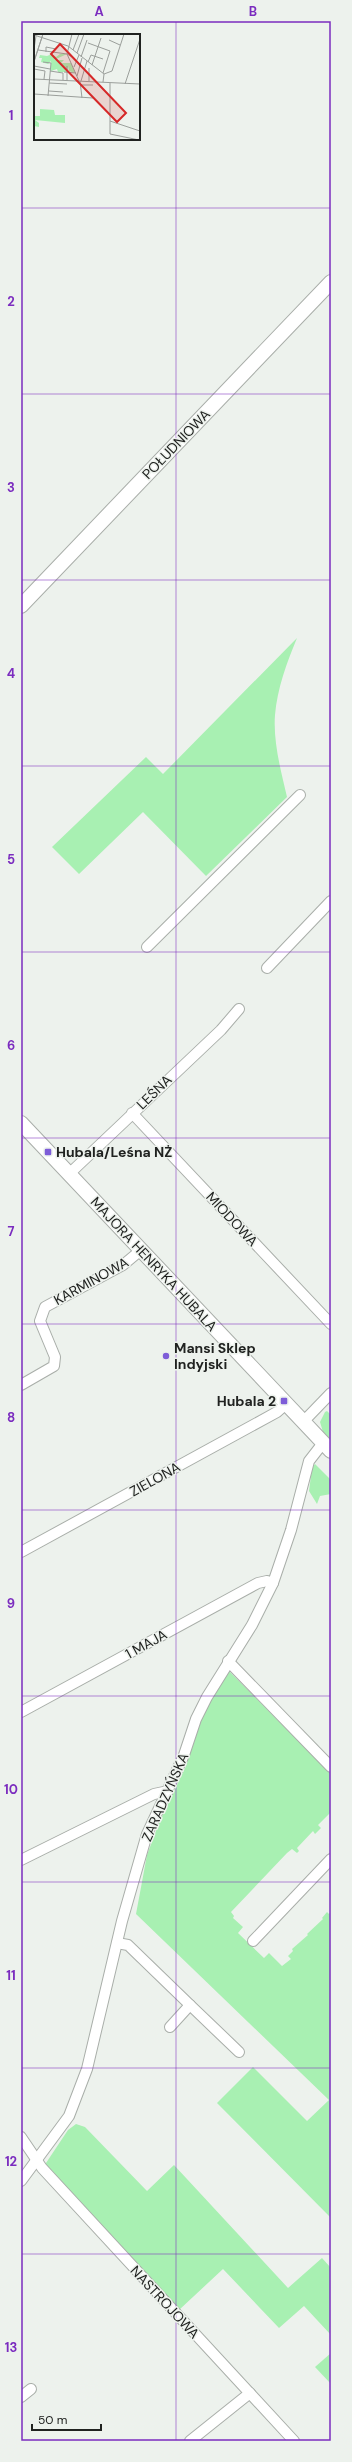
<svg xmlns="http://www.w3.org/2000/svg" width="352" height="2462" font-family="'DM Sans',sans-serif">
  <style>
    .green { fill: #a8f0b2 }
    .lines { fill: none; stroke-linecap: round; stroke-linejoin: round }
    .street-casing { stroke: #a9aea9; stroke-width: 12 }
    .secondary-casing { stroke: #a9aea9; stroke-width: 16 }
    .street { stroke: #fff; stroke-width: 10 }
    .secondary { stroke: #fff; stroke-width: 14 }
    .grid { fill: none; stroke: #7b2cbf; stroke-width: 1; stroke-opacity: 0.55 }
    .poi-dot { fill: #7e5dd8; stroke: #edf2ed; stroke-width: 1.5 }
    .labels { text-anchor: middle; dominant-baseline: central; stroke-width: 3; stroke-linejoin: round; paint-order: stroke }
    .street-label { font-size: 14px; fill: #202220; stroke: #edf2ed }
    .poi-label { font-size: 14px; font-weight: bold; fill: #202220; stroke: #edf2ed; text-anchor: start }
    .inset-road { fill: none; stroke: #9b9f9b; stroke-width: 1 }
    .view { fill: #d62828; fill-opacity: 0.15; stroke: #d62828; stroke-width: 2 }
    .inset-edge { fill: none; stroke: #202220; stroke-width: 2 }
    .neatline { fill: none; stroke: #7b2cbf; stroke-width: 1.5 }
    .grid-label { font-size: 13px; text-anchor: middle; font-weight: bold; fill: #7b2cbf }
  </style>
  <rect width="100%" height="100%" fill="#edf2ed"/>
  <g class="green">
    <path d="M297,638C287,662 277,689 275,715C273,742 281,771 287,797L206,876L143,812L79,874L52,847L146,757L163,774Z"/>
    <polygon points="327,1411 331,1415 331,1441 323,1432 320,1422 325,1412"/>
    <polygon points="315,1464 331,1480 331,1494 320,1496 317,1504 309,1491 312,1468"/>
    <polygon points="229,1671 331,1774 331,1812 318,1825 321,1828 315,1834 313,1831 297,1848 299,1851 297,1853 292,1849 287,1853 231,1912 234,1916 233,1918 243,1927 238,1933 264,1958 269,1953 282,1966 291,1959 288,1956 293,1951 292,1949 308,1935 307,1934 323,1919 322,1918 327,1912 329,1914 331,1911 331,2218 217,2103 253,2067 307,2121 329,2100 136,1914 147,1855 159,1823 186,1766 207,1703"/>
    <polygon points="76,2124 85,2127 147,2191 174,2165 288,2288 322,2258 331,2268 331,2335 304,2306 279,2328 223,2269 179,2310 44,2166 68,2130"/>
    <polygon points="331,2353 331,2384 315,2367"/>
  </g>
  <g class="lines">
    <g class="street-casing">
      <g id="street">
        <polyline points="147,947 300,795"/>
        <polyline points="267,968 331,901"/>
        <polyline points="132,1113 331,1324"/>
        <polyline points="69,1174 221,1030 239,1009"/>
        <polyline points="21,1385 54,1366 55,1357 40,1321 45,1307 123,1265 141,1250"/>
        <polyline points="303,1422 331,1393"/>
        <polyline points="21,1552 277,1412 286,1404"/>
        <polyline points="228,1661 331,1767"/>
        <polyline points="21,1712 258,1583 267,1581 273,1583"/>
        <polyline points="21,1860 154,1794 168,1791"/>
        <polyline points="253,1941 331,1859"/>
        <polyline points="117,1943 128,1945 190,2005 170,2027"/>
        <polyline points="190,2005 239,2052"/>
        <polyline points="21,2137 42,2168 294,2441"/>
        <polyline points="21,2181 69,2116 87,2069 122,1921 147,1834 184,1755 196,1719 207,1697 252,1625 273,1583 291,1530 309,1461 323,1443"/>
        <polyline points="21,2397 31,2389"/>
        <polyline points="190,2441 250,2393"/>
      </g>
    </g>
    <g class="secondary-casing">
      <g id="secondary">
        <polyline points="21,606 331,282"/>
        <polyline points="21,1123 331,1451"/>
      </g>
    </g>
    <use href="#street" class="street"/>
    <use href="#secondary" class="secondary"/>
  </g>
  <path class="grid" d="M176,21V2441M21,208H331M21,394H331M21,580H331M21,766H331M21,952H331M21,1138H331M21,1324H331M21,1510H331M21,1696H331M21,1882H331M21,2068H331M21,2254H331"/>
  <g class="poi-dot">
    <rect x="44" y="1148" width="8" height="8" rx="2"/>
    <circle cx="166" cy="1356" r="4"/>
    <rect x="280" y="1397" width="8" height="8" rx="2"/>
  </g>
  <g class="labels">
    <g class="street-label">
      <text transform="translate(176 444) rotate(-46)">POŁUDNIOWA</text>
      <text transform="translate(154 1092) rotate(-44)">LEŚNA</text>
      <text transform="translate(232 1219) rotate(47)">MIODOWA</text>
      <text transform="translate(154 1264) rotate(47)">MAJORA HENRYKA HUBALA</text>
      <text transform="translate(91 1281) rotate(-29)">KARMINOWA</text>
      <text transform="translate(155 1479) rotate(-29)">ZIELONA</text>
      <text transform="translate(146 1644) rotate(-29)">1 MAJA</text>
      <text transform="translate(165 1797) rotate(-66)">ZARADZYŃSKA</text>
      <text transform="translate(165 2302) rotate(47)">NASTROJOWA</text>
    </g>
    <g class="poi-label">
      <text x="56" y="1152">Hubala/Leśna NŻ</text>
      <text x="174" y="1348">Mansi Sklep<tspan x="174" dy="16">Indyjski</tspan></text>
      <text x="276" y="1401" text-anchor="end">Hubala 2</text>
    </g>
  </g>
  <g transform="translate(34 34)">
    <rect width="106" height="106" fill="#edf2ed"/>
    <path d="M18,20L22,23L26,20H33L20,26H30L27,29H37L41,39L35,37L34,32L33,38H24L23,35L17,37V27L14,30L7,28L8,24H5L6,21L13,22ZM6,75L20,76L21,81H31V89L1,86L5,89V93L0,92L1,82H6Z" fill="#a8f0b2"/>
    <path class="inset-road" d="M38,0L33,20L45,47M0,1L34,12L70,40L69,48M75,6L86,11M54,9L76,17L69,39M0,15L2,2M4,16L33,20L40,24M39,16L45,0M12,18V13L22,15M43,19L50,0M47,23L53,6M0,27L9,0M0,28L9,0M9,28L17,29L14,62M54,28L57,21L69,25M58,31L67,4M0,32L16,35M40,33L45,21M55,34V47M0,35L11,37L10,45M16,37L29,39V46M30,38L42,39M70,40L78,37L90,0M43,42L48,24M0,45L106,50M33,47V32M46,47L48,64M47,47L53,27M15,49L33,50M76,49V100M91,50L106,5M46,51H59M15,57L29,58M0,60L59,64M76,87L106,97M76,100L105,106"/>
    <path class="view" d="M26,10L92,79L83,88L17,20Z"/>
    <rect width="106" height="106" class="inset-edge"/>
  </g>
  <rect width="352" height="2462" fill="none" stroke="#edf2ed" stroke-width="44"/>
  <path d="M32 2424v6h69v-6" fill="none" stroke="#202220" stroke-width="2"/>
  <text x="38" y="2424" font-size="12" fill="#202220" stroke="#edf2ed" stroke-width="3" paint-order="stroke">50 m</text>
  <rect x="22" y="22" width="308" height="2418" class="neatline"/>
  <g class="grid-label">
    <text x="99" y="16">A</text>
    <text x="253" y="16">B</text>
    <text x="11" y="120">1</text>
    <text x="11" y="306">2</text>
    <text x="11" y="492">3</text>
    <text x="11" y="678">4</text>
    <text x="11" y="864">5</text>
    <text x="11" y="1050">6</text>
    <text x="11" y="1236">7</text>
    <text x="11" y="1422">8</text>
    <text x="11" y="1608">9</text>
    <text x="11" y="1794">10</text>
    <text x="11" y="1980">11</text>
    <text x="11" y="2166">12</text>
    <text x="11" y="2352">13</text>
  </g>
</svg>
